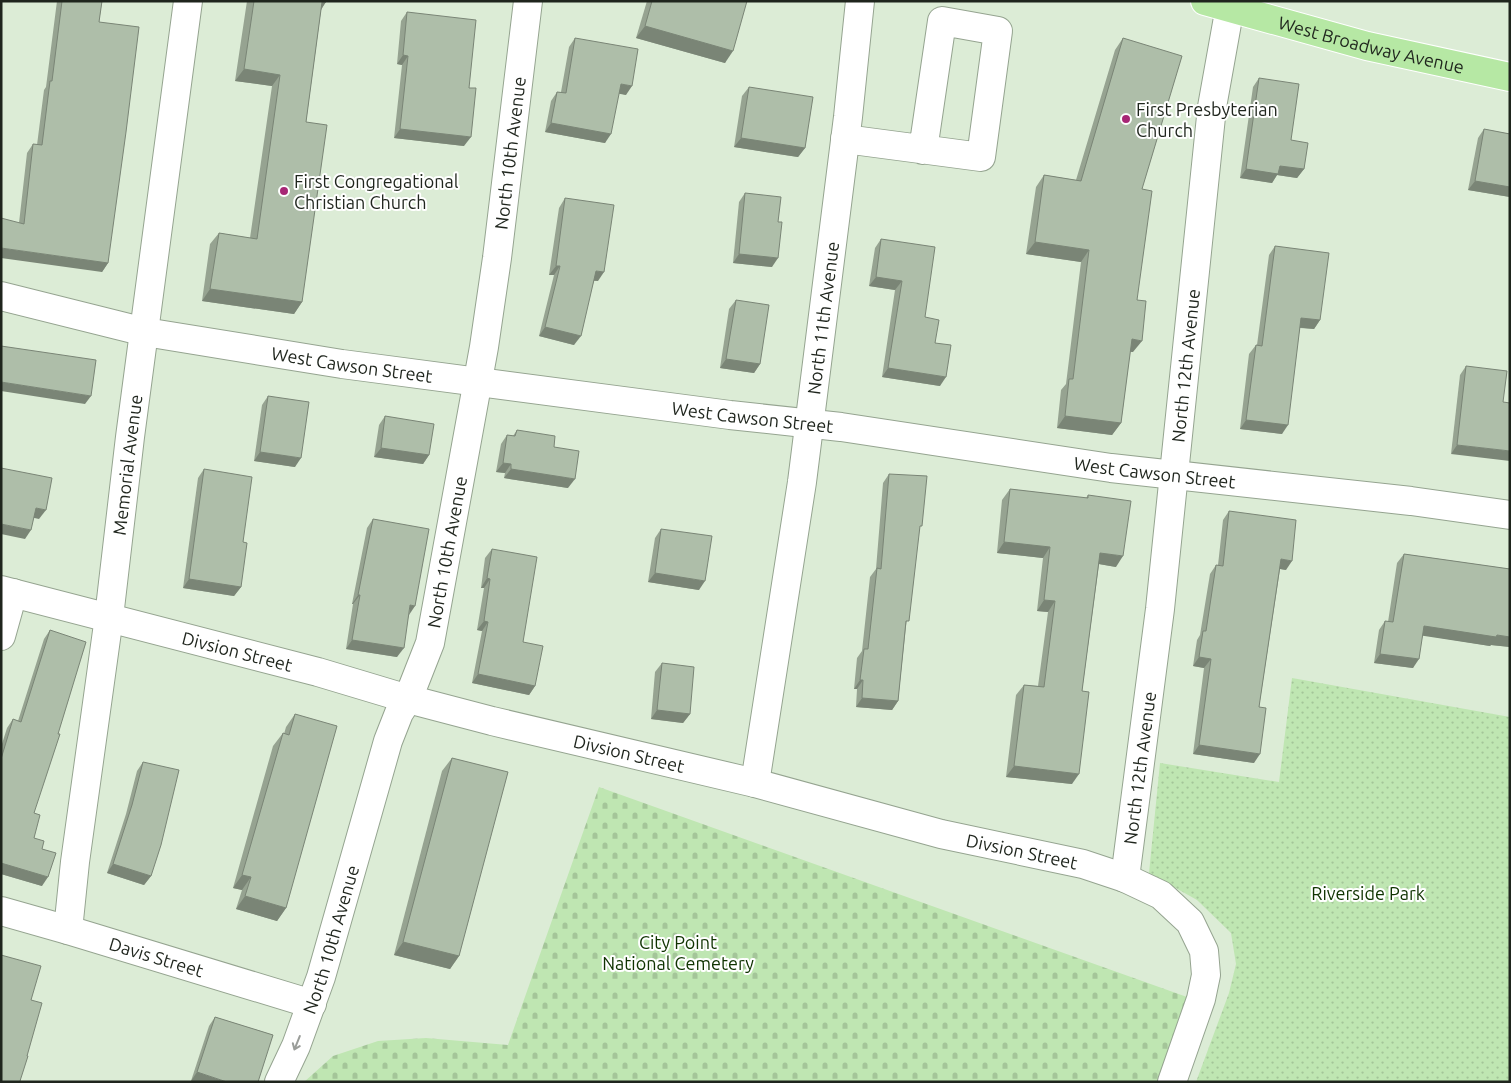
<svg xmlns="http://www.w3.org/2000/svg" width="1511" height="1083" font-family="Ubuntu,sans-serif">
  <style>
    .cemetery { fill: url(#cemetery-stones) }
    .park { fill: url(#park-dots) }
    .lines { fill: none; stroke-linecap: round; stroke-linejoin: round }
    .minor-casing { stroke: #95a490; stroke-width: 30 }
    .major-casing { stroke: #fff; stroke-width: 30 }
    .minor { stroke: #fff; stroke-width: 28 }
    .major { stroke: #b6e8a4; stroke-width: 28 }
    .wall { fill: #96a391 }
    .shaded-wall { fill: #7a8576 }
    .building { fill: #aebea9; stroke: #7a8576 }
    .oneway { stroke: #9a9d99 }
    .poi-dot { fill: #a72675; stroke: #fff; stroke-width: 2 }
    .labels { text-anchor: middle; dominant-baseline: central; stroke-width: 4; stroke-linejoin: round; paint-order: stroke }
    .street-label { font-size: 18px; fill: #1f251d; stroke: #fff }
    .poi-label { font-size: 18px; fill: #1f251d; stroke: #fff; text-anchor: start }
    .park-label { font-size: 18px; fill: #0f3300; stroke: #fff }
  </style>
  <defs>
    <pattern id="cemetery-stones" width="16" height="16" patternUnits="userSpaceOnUse" patternTransform="scale(1.25)"><rect width="16" height="16" fill="#bfe6b2"/><path d="M2 7V4a2 2 0 0 1 4 0v3zM10 15v-3a2 2 0 0 1 4 0v3z" fill="#a4c599"/></pattern>
    <pattern id="park-dots" width="8" height="8" patternUnits="userSpaceOnUse" patternTransform="scale(1.25)"><rect width="8" height="8" fill="#bfe6b2"/><path d="M2 2h.1M6 6h.1" fill="none" stroke="#a4c599" stroke-width="1.8" stroke-linecap="round"/></pattern>
  </defs>
  <rect width="100%" height="100%" fill="#dcecd6"/>
  <polygon class="cemetery" points="599,787 1187,997 1157,1082 304,1082 333,1056 378,1041 426,1038 508,1045"/>
  <polygon class="park" points="1292,678 1510,717 1510,1082 1196,1082 1229,993 1236,964 1231,933 1197,900 1149,873 1160,763 1279,782"/>
  <g class="lines">
    <g class="minor-casing">
      <g id="minor">
        <polyline points="845,139 981,157 998,31 942,21 923,150"/>
        <path id="s1" d="M1,296L145,332L342,364L730,415L841,427L1111,468L1411,501L1510,515"/>
        <path id="s2" d="M1,590L318,672L408,699L492,721L755,783L941,834L1083,864L1125,878L1161,895L1190,922L1204,951L1206,975L1201,999L1172,1082"/>
        <polyline points="1,636 13,593"/>
        <path id="s3" d="M755,783L802,482L848,117L860,1"/>
        <path id="s4" d="M1125,878L1160,609L1212,107L1231,1"/>
        <path id="s5" d="M1,911L68,930L312,1004"/>
        <path id="s6" d="M68,930L75,862L109,617L130,437L188,1"/>
        <path id="s7" d="M279,1082L296,1046L321,977L388,741L399,713L408,699L430,643L484,347L497,258L528,1"/>
      </g>
    </g>
    <g class="major-casing">
      <g id="major">
        <path id="s8" d="M1205,1L1367,46L1510,77"/>
      </g>
    </g>
    <use href="#minor" class="minor"/>
    <use href="#major" class="major"/>
  </g>
  <g class="wall">
    <polygon points="57,1 102,1 99,22 108,263 102,272 19,223 27,153 33,144 37,145 44,90 46,87"/>
    <polygon points="247,1 326,1 321,10 306,122 302,302 294,314 202,301 210,244 219,233 250,238 272,86 235,81"/>
    <polygon points="647,1 747,1 725,63 636,38"/>
    <polygon points="407,12 469,88 464,146 394,138 402,65 397,64 401,21"/>
    <polygon points="575,38 626,95 619,93 605,143 545,132 551,101 557,92 561,92 569,47"/>
    <polygon points="1123,38 1142,189 1133,352 1130,352 1121,423 1112,435 1057,428 1061,390 1066,384 1081,262 1026,254 1036,187 1044,175 1076,180 1115,50"/>
    <polygon points="1259,78 1291,140 1304,169 1297,178 1277,175 1272,183 1240,178 1253,87"/>
    <polygon points="749,87 805,148 798,157 734,147 742,96"/>
    <polygon points="1484,129 1510,134 1510,197 1468,190 1478,138"/>
    <polygon points="745,193 772,267 733,263 739,202"/>
    <polygon points="565,198 598,281 594,281 574,345 539,336 554,275 549,275 559,208"/>
    <polygon points="881,239 925,317 935,343 940,386 882,377 895,290 869,286 875,248"/>
    <polygon points="1275,246 1320,320 1314,329 1300,328 1282,434 1240,429 1249,354 1256,345 1257,345 1269,255"/>
    <polygon points="736,300 760,364 754,373 720,368 729,309"/>
    <polygon points="1466,366 1503,402 1451,454 1460,375"/>
    <polygon points="268,396 295,467 254,461 262,405"/>
    <polygon points="385,416 429,455 423,464 374,457 379,425"/>
    <polygon points="517,430 554,447 568,488 504,478 505,473 496,472 501,444 507,435 513,436"/>
    <polygon points="204,469 243,542 241,587 234,596 183,588 198,478"/>
    <polygon points="889,474 919,530 906,626 898,701 892,710 856,707 857,689 854,689 857,658 862,651 870,577 876,569 883,483"/>
    <polygon points="1010,489 1086,498 1088,495 1116,567 1099,564 1082,691 1072,784 1006,777 1016,695 1024,685 1038,686 1048,612 1037,611 1043,558 997,553 1002,500"/>
    <polygon points="1229,511 1286,570 1280,569 1259,707 1254,763 1193,754 1204,668 1193,666 1197,640 1200,635 1210,574 1216,565 1218,565 1223,520"/>
    <polygon points="373,519 409,615 397,657 346,649 353,604 352,604 367,528"/>
    <polygon points="661,529 699,590 648,582 655,538"/>
    <polygon points="492,549 523,642 535,686 529,695 472,683 482,631 477,630 484,588 481,588 485,558"/>
    <polygon points="1404,554 1510,569 1510,647 1491,645 1490,646 1423,635 1413,668 1374,663 1379,630 1385,621 1388,622 1397,563"/>
    <polygon points="50,630 34,813 34,838 42,849 42,886 1,874 1,747 7,728 13,719 18,721 44,639"/>
    <polygon points="662,663 690,714 683,723 651,719 655,672"/>
    <polygon points="295,714 286,908 277,921 236,909 242,890 233,888 273,746 283,733 284,734 286,727"/>
    <polygon points="452,758 459,956 450,969 394,955 442,771"/>
    <polygon points="143,762 151,876 144,885 107,873 126,814 137,771"/>
    <polygon points="215,1017 273,1035 191,1081 209,1026"/>
  </g>
  <g class="shaded-wall">
    <polygon points="322,2 326,2 318,14"/>
    <polygon points="645,26 733,51 725,63 636,38"/>
    <polygon points="403,55 408,56 402,65 397,64"/>
    <polygon points="244,69 280,75 272,86 235,81"/>
    <polygon points="621,84 632,86 626,95 615,93"/>
    <polygon points="551,123 611,134 605,143 545,132"/>
    <polygon points="400,129 471,137 464,146 394,138"/>
    <polygon points="741,138 805,148 798,157 734,147"/>
    <polygon points="1280,166 1304,169 1297,178 1277,175 1272,183 1240,178 1246,169"/>
    <polygon points="1475,181 1510,187 1510,197 1468,190"/>
    <polygon points="1035,242 1089,250 1081,262 1026,254"/>
    <polygon points="1,248 108,263 102,272 1,258"/>
    <polygon points="739,254 778,258 772,267 733,263"/>
    <polygon points="556,266 560,266 554,275 549,275"/>
    <polygon points="596,271 604,272 598,281 590,280"/>
    <polygon points="876,277 902,281 895,290 869,286"/>
    <polygon points="210,289 302,302 294,314 202,301"/>
    <polygon points="1301,318 1320,320 1314,329 1294,327"/>
    <polygon points="545,327 581,336 574,345 539,336"/>
    <polygon points="1132,339 1142,341 1133,352 1123,351"/>
    <polygon points="726,359 760,364 754,373 720,368"/>
    <polygon points="888,368 946,377 940,386 882,377"/>
    <polygon points="1,382 91,396 85,404 1,391"/>
    <polygon points="1065,416 1121,423 1112,435 1057,428"/>
    <polygon points="1246,420 1288,425 1282,434 1240,429"/>
    <polygon points="1457,445 1510,451 1510,461 1451,454"/>
    <polygon points="381,448 429,455 423,464 374,457"/>
    <polygon points="260,452 301,458 295,467 254,461"/>
    <polygon points="503,463 511,464 505,473 496,472"/>
    <polygon points="511,469 575,479 568,488 504,478"/>
    <polygon points="36,508 46,510 39,519 30,517"/>
    <polygon points="1,524 31,530 25,539 1,534"/>
    <polygon points="1004,542 1050,547 1043,558 997,553"/>
    <polygon points="1100,553 1123,556 1116,567 1093,563"/>
    <polygon points="1281,559 1292,561 1286,570 1275,568"/>
    <polygon points="655,573 705,581 699,590 648,582"/>
    <polygon points="487,578 490,579 484,588 481,588"/>
    <polygon points="189,579 241,587 234,596 183,588"/>
    <polygon points="358,595 360,595 353,604 352,604"/>
    <polygon points="1044,600 1055,601 1048,612 1037,611"/>
    <polygon points="410,605 415,606 409,615"/>
    <polygon points="484,621 488,622 482,631 477,630"/>
    <polygon points="1424,626 1510,637 1510,647 1491,645 1490,646 1418,635"/>
    <polygon points="352,640 404,648 397,657 346,649"/>
    <polygon points="1380,654 1419,659 1413,668 1374,663"/>
    <polygon points="1199,657 1211,659 1204,668 1193,666"/>
    <polygon points="478,674 535,686 529,695 472,683"/>
    <polygon points="860,680 863,680 857,689 854,689"/>
    <polygon points="862,698 898,701 892,710 856,707"/>
    <polygon points="657,710 690,714 683,723 651,719"/>
    <polygon points="1199,745 1260,754 1254,763 1193,754"/>
    <polygon points="1014,766 1079,774 1072,784 1006,777"/>
    <polygon points="1,863 48,877 42,886 1,874"/>
    <polygon points="113,864 151,876 144,885 107,873"/>
    <polygon points="242,875 251,877 242,890 233,888"/>
    <polygon points="245,896 286,908 277,921 236,909"/>
    <polygon points="403,942 459,956 450,969 394,955"/>
    <polygon points="197,1072 227,1082 194,1082 191,1081"/>
  </g>
  <g class="building">
    <polygon points="62,1 102,1 99,22 139,27 126,132 108,263 1,248 1,218 24,224 33,144 42,145 50,81 52,81"/>
    <polygon points="254,1 326,1 326,2 322,2 306,122 327,125 302,302 210,289 219,233 257,239 280,75 244,69"/>
    <polygon points="652,1 747,1 733,51 645,26"/>
    <polygon points="407,12 476,20 469,88 476,88 471,137 400,129 408,56 403,55"/>
    <polygon points="575,38 638,49 632,86 621,84 611,134 551,123 557,92 566,93"/>
    <polygon points="1123,38 1182,56 1142,189 1152,191 1137,300 1146,301 1142,341 1132,339 1121,423 1065,416 1069,379 1073,379 1089,250 1035,242 1044,175 1081,181"/>
    <polygon points="1259,78 1299,84 1291,140 1308,143 1304,169 1280,166 1278,174 1246,169"/>
    <polygon points="749,87 813,97 805,148 741,138"/>
    <polygon points="1484,129 1510,134 1510,187 1475,181"/>
    <polygon points="745,193 781,197 778,222 782,222 778,258 739,254"/>
    <polygon points="565,198 614,205 604,272 596,271 581,336 545,327 560,266 556,266"/>
    <polygon points="881,239 935,247 925,317 939,320 935,343 951,345 946,377 888,368 902,281 876,277"/>
    <polygon points="1275,246 1329,253 1320,320 1301,318 1288,425 1246,420 1256,345 1262,346"/>
    <polygon points="736,300 769,305 760,364 726,359"/>
    <polygon points="1,346 96,360 91,396 1,382"/>
    <polygon points="1466,366 1507,371 1503,402 1510,403 1510,451 1457,445"/>
    <polygon points="268,396 309,402 301,458 260,452"/>
    <polygon points="385,416 434,424 429,455 381,448"/>
    <polygon points="517,430 555,436 554,447 579,451 575,479 511,469 511,464 503,463 507,435 515,436"/>
    <polygon points="1,468 52,478 46,510 36,508 31,530 1,524"/>
    <polygon points="204,469 252,477 243,542 247,543 241,587 189,579"/>
    <polygon points="889,474 927,476 922,526 920,526 909,621 906,621 898,701 862,698 863,680 860,680 864,649 868,649 877,568 881,569"/>
    <polygon points="1010,489 1088,498 1088,495 1131,501 1123,556 1100,553 1082,691 1089,692 1079,774 1014,766 1024,685 1044,687 1055,601 1044,600 1050,547 1004,542"/>
    <polygon points="1229,511 1296,520 1292,561 1281,559 1259,707 1266,708 1260,754 1199,745 1211,659 1199,657 1203,631 1206,631 1216,565 1223,566"/>
    <polygon points="373,519 429,529 415,606 410,605 404,648 352,640 360,595 358,595"/>
    <polygon points="661,529 712,536 705,581 655,573"/>
    <polygon points="492,549 537,557 523,642 543,646 535,686 478,674 488,622 484,621 490,579 487,578"/>
    <polygon points="1404,554 1510,569 1510,637 1497,635 1496,637 1424,626 1419,659 1380,654 1385,621 1393,622"/>
    <polygon points="50,630 86,642 58,734 60,734 34,813 40,815 34,838 44,841 42,849 56,853 48,877 1,863 1,759 13,719 21,722"/>
    <polygon points="662,663 694,667 690,714 657,710"/>
    <polygon points="295,714 337,726 286,908 245,896 251,877 242,875 283,733 289,735"/>
    <polygon points="452,758 508,772 459,956 403,942"/>
    <polygon points="143,762 179,770 161,845 151,876 113,864 132,805"/>
    <polygon points="1,955 41,966 31,1000 42,1003 27,1056 28,1056 20,1081 22,1082 1,1082"/>
    <polygon points="215,1017 273,1035 258,1082 227,1082 197,1072"/>
  </g>
  <defs><path id="oneway-shaft" d="M-6 0H5M1.5-3L5.5 0L1.5 3" fill="none" stroke-width="1.6" stroke-linecap="round" stroke-linejoin="round" transform="scale(1.25)"/></defs>
  <use class="oneway" href="#oneway-shaft" transform="translate(297 1043) rotate(112)"/>
  <g class="poi-dot">
    <circle cx="1126" cy="119" r="5"/>
    <circle cx="284" cy="191" r="5"/>
  </g>
  <g class="labels">
    <g class="street-label">
      <text stroke="none"><textPath href="#s8" startOffset="172">West Broadway Avenue</textPath></text>
      <text stroke="none"><textPath href="#s7" startOffset="962">North 10th Avenue</textPath></text>
      <text stroke="none"><textPath href="#s3" startOffset="470">North 11th Avenue</textPath></text>
      <text stroke="none"><textPath href="#s1" startOffset="358">West Cawson Street</textPath></text>
      <text stroke="none"><textPath href="#s4" startOffset="516">North 12th Avenue</textPath></text>
      <text stroke="none"><textPath href="#s1" startOffset="762">West Cawson Street</textPath></text>
      <text stroke="none"><textPath href="#s6" startOffset="469">Memorial Avenue</textPath></text>
      <text stroke="none"><textPath href="#s1" startOffset="1168">West Cawson Street</textPath></text>
      <text stroke="none"><textPath href="#s7" startOffset="558">North 10th Avenue</textPath></text>
      <text stroke="none"><textPath href="#s2" startOffset="244">Divsion Street</textPath></text>
      <text stroke="none"><textPath href="#s2" startOffset="649">Divsion Street</textPath></text>
      <text stroke="none"><textPath href="#s4" startOffset="111">North 12th Avenue</textPath></text>
      <text stroke="none"><textPath href="#s2" startOffset="1054">Divsion Street</textPath></text>
      <text stroke="none"><textPath href="#s7" startOffset="152">North 10th Avenue</textPath></text>
      <text stroke="none"><textPath href="#s5" startOffset="162">Davis Street</textPath></text>
    </g>
    <g class="poi-label">
      <text x="1136" y="109">First Presbyterian<tspan x="1136" dy="21">Church</tspan></text>
      <text x="294" y="181">First Congregational<tspan x="294" dy="21">Christian Church</tspan></text>
    </g>
    <g class="park-label">
      <text x="1368" y="893">Riverside Park</text>
      <text x="678" y="942">City Point<tspan x="678" dy="21">National Cemetery</tspan></text>
    </g>
  </g>
  <rect width="1511" height="1083" fill="none" stroke="#1f251d" stroke-width="5"/>
</svg>
